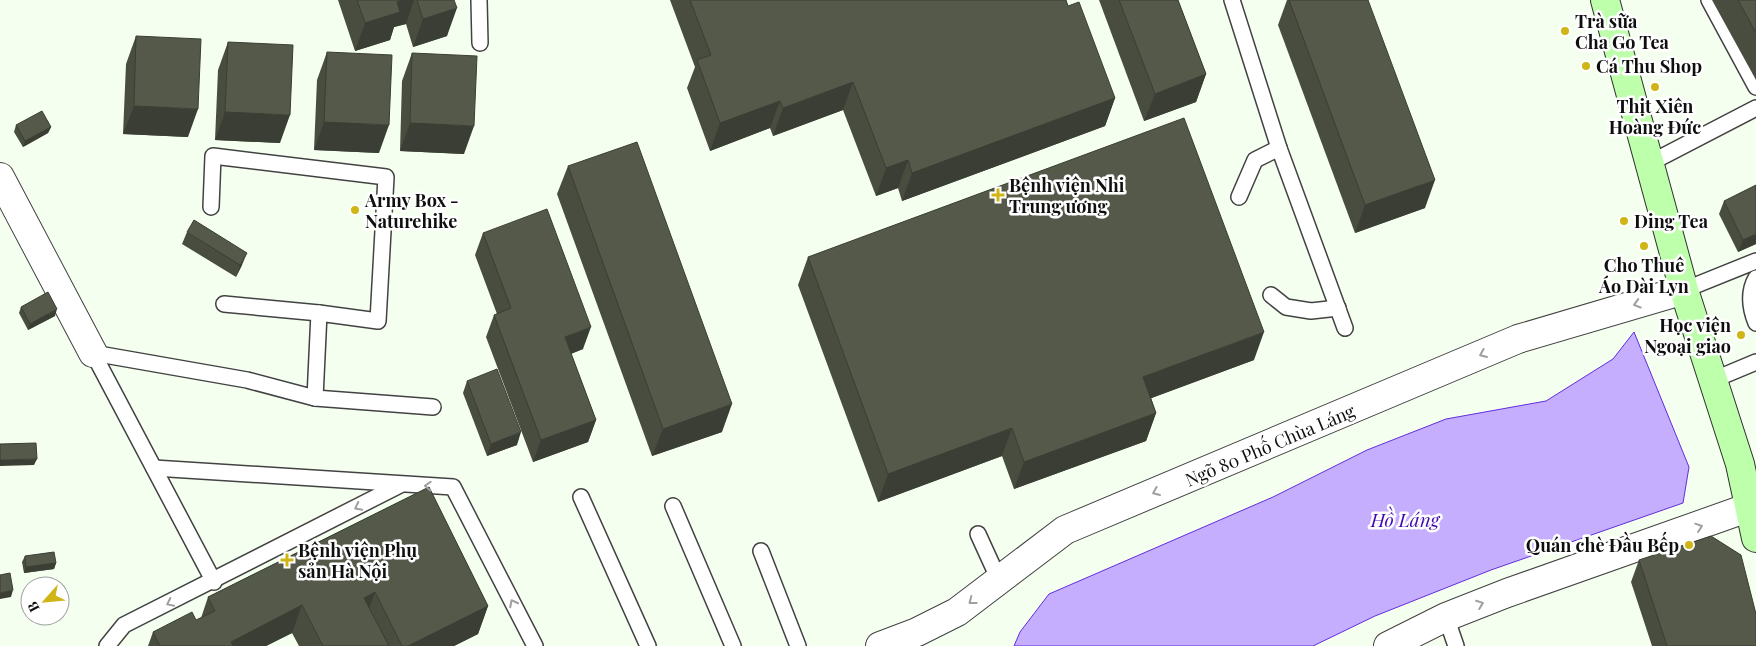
<svg xmlns="http://www.w3.org/2000/svg" width="1756" height="646" font-family="'Playfair Display',serif">
  <style>
    .water { fill: #c4aefd; stroke: #622ddd }
    .lines { fill: none; stroke-linecap: round; stroke-linejoin: round }
    .lane-casing { stroke: #424242; stroke-width: 18 }
    .street-casing { stroke: #424242; stroke-width: 30 }
    .secondary-casing { stroke: #313131; stroke-width: 30 }
    .lane { stroke: #fff; stroke-width: 15 }
    .street { stroke: #fff; stroke-width: 28 }
    .secondary { stroke: #bdffab; stroke-width: 28 }
    .wall { fill: #484d40 }
    .shaded-wall { fill: #3b3e34 }
    .building { fill: #54594a; stroke: #3b3e34 }
    .oneway { stroke: #9f9f9f }
    .poi-dot { fill: #d0b516; stroke: #fff; stroke-width: 2 }
    .labels { text-anchor: middle; dominant-baseline: central; stroke-width: 5; stroke-linejoin: round; paint-order: stroke }
    .poi-label { font-size: 18px; font-weight: bold; fill: #0f0f0f; stroke: #fff; text-anchor: start }
    .street-label { font-size: 18px; fill: #0f0f0f; stroke: #fff }
    .water-label { font-size: 19px; font-style: italic; fill: #4209b0; stroke: #fff }
  </style>
  <rect width="100%" height="100%" fill="#f5fff0"/>
  <polygon class="water" points="1634,332 1689,467 1683,503 1491,570 1375,616 1313,646 1014,646 1020,632 1049,594 1273,497 1367,450 1446,419 1546,401 1613,359"/>
  <g class="lines">
    <g class="lane-casing">
      <g id="lane">
        <polyline points="479,0 480,43"/>
        <polyline points="1232,0 1279,148 1345,328"/>
        <polyline points="1709,0 1756,87"/>
        <polyline points="1650,163 1756,108"/>
        <polyline points="1239,197 1255,160 1279,148"/>
        <path d="M1756,278C1748,292 1750,308 1756,323"/>
        <polyline points="1684,290 1756,261"/>
        <polyline points="1271,295 1286,307 1311,311 1338,308"/>
        <polyline points="224,304 319,313"/>
        <polyline points="93,353 247,380 315,398 319,313 378,321 386,177 213,156 211,207"/>
        <polyline points="93,353 214,582"/>
        <polyline points="1713,380 1756,362"/>
        <polyline points="315,398 433,407"/>
        <polyline points="154,468 453,487 535,646"/>
        <polyline points="581,497 648,646"/>
        <polyline points="673,506 733,646"/>
        <polyline points="978,534 999,580"/>
        <polyline points="761,551 798,646"/>
        <polyline points="1446,617 1456,646"/>
        <polyline points="107,646 124,625 400,485"/>
      </g>
    </g>
    <g class="street-casing">
      <g id="street">
        <polyline points="0,177 93,353"/>
        <polyline points="880,646 917,632 957,612 1065,530 1518,339 1684,290"/>
        <polyline points="1388,646 1446,617 1507,593 1750,507"/>
      </g>
    </g>
    <g class="secondary-casing">
      <polyline id="secondary" points="1605,0 1684,290 1740,464 1756,538"/>
    </g>
    <use href="#lane" class="lane"/>
    <use href="#street" class="street"/>
    <use href="#secondary" class="secondary"/>
  </g>
  <g class="wall">
    <polygon points="338,0 454,0 447,36 413,47 406,24 394,27 390,40 355,51"/>
    <polygon points="670,0 1066,0 1068,6 1115,98 1105,126 902,201 898,188 876,196 843,110 773,136 770,128 710,151 687,88 695,67"/>
    <polygon points="1099,0 1178,0 1206,74 1196,102 1144,121"/>
    <polygon points="1287,0 1368,0 1425,208 1355,233 1278,25"/>
    <polygon points="1712,0 1756,0 1756,80"/>
    <polygon points="136,36 188,137 123,134 126,64"/>
    <polygon points="228,42 280,143 215,140 218,70"/>
    <polygon points="327,52 379,153 314,150 317,80"/>
    <polygon points="412,53 464,154 400,151 402,81"/>
    <polygon points="16,125 51,127 48,133 23,147 14,132"/>
    <polygon points="568,166 722,432 652,456 557,194"/>
    <polygon points="1724,201 1756,244 1738,252 1719,214"/>
    <polygon points="187,232 242,265 236,277 182,244"/>
    <polygon points="483,233 583,349 571,354 596,420 588,442 533,462 486,337 494,315 497,314 475,255"/>
    <polygon points="808,257 1254,360 1151,398 1156,413 1146,441 1014,489 1002,456 878,502 798,285"/>
    <polygon points="21,307 55,316 28,330 19,313"/>
    <polygon points="467,381 517,445 487,456 463,393"/>
    <polygon points="429,487 488,606 478,634 454,646 299,646 292,633 266,646 148,646 153,632 196,620 201,618 208,597"/>
    <polygon points="25,556 56,563 54,569 24,573 22,562"/>
    <polygon points="1639,560 1756,646 1652,646 1631,582"/>
  </g>
  <g class="shaded-wall">
    <polygon points="403,0 414,0 406,24 394,27 390,40 355,51 365,23 397,2"/>
    <polygon points="457,8 447,36 413,47 423,19"/>
    <polygon points="1206,74 1196,102 1144,121 1155,94"/>
    <polygon points="853,82 843,110 773,136 783,108"/>
    <polygon points="1115,98 1105,126 902,201 912,173"/>
    <polygon points="780,101 770,128 710,151 720,123"/>
    <polygon points="134,106 198,109 188,137 123,134"/>
    <polygon points="225,112 290,115 280,143 215,140"/>
    <polygon points="324,122 389,125 379,153 314,150"/>
    <polygon points="410,123 474,126 464,154 400,151"/>
    <polygon points="51,127 48,133 23,147 25,141"/>
    <polygon points="908,160 898,188 876,196 886,168"/>
    <polygon points="1435,180 1425,208 1355,233 1365,205"/>
    <polygon points="1756,234 1756,244 1738,252 1743,240"/>
    <polygon points="247,253 242,265 236,277 240,265"/>
    <polygon points="57,309 55,316 28,330 30,324"/>
    <polygon points="591,327 583,349 557,359 565,337"/>
    <polygon points="1264,332 1254,360 1133,405 1143,377"/>
    <polygon points="732,404 722,432 652,456 663,429"/>
    <polygon points="1156,413 1146,441 1014,489 1024,462"/>
    <polygon points="596,420 588,442 533,462 541,440"/>
    <polygon points="1012,428 1002,456 878,502 888,474"/>
    <polygon points="521,432 517,445 487,456 491,444"/>
    <polygon points="37,459 34,465 0,466 0,460"/>
    <polygon points="56,563 54,569 24,573 26,567"/>
    <polygon points="13,590 11,597 0,599 0,593"/>
    <polygon points="375,592 365,620 364,598"/>
    <polygon points="302,605 292,633 266,646 229,646 231,642"/>
    <polygon points="488,606 478,634 454,646 408,646"/>
  </g>
  <g class="building">
    <polygon points="357,0 403,0 397,2 400,12 365,23"/>
    <polygon points="417,0 454,0 457,8 423,19"/>
    <polygon points="690,0 1066,0 1068,6 1079,2 1115,98 912,173 908,160 886,168 853,82 783,108 780,101 720,123 697,60 711,55"/>
    <polygon points="1119,0 1178,0 1206,74 1155,94"/>
    <polygon points="1289,0 1368,0 1435,180 1365,205"/>
    <polygon points="1738,0 1756,0 1756,33"/>
    <polygon points="136,36 201,39 198,109 134,106"/>
    <polygon points="228,42 293,45 290,115 225,112"/>
    <polygon points="327,52 392,55 389,125 324,122"/>
    <polygon points="412,53 477,56 474,126 410,123"/>
    <polygon points="42,111 51,127 25,141 16,125"/>
    <polygon points="1184,118 1264,332 1143,377 1156,413 1024,462 1012,428 888,474 808,257"/>
    <polygon points="637,142 732,404 663,429 568,166"/>
    <polygon points="1756,185 1756,234 1743,240 1724,201"/>
    <polygon points="547,209 591,327 565,337 596,420 541,440 494,315 511,308 483,233"/>
    <polygon points="194,220 247,253 240,265 187,232"/>
    <polygon points="48,292 57,309 30,324 21,307"/>
    <polygon points="497,369 521,432 491,444 467,381"/>
    <polygon points="36,443 37,459 0,460 0,444"/>
    <polygon points="429,487 488,606 408,646 402,646 375,592 364,598 389,646 323,646 302,605 231,642 233,646 160,646 153,632 192,612 196,620 215,611 208,597"/>
    <polygon points="1711,536 1741,555 1756,614 1756,646 1667,646 1639,560"/>
    <polygon points="54,552 56,563 26,567 25,556"/>
    <polygon points="10,573 13,590 0,593 0,575"/>
  </g>
  <defs><path id="oneway-chevron" d="M-2-3.5L2.5 0L-2 3.5" fill="none" stroke-width="1.6" stroke-linecap="round" stroke-linejoin="round" transform="scale(1.25)"/></defs>
  <g class="oneway">
    <use href="#oneway-chevron" transform="translate(1637 304) rotate(164)"/>
    <use href="#oneway-chevron" transform="translate(1483 354) rotate(157)"/>
    <use href="#oneway-chevron" transform="translate(428 486) rotate(-177)"/>
    <use href="#oneway-chevron" transform="translate(1156 492) rotate(157)"/>
    <use href="#oneway-chevron" transform="translate(358 507) rotate(153)"/>
    <use href="#oneway-chevron" transform="translate(1699 527) rotate(-19)"/>
    <use href="#oneway-chevron" transform="translate(972 601) rotate(143)"/>
    <use href="#oneway-chevron" transform="translate(170 603) rotate(154)"/>
    <use href="#oneway-chevron" transform="translate(513 603) rotate(-117)"/>
    <use href="#oneway-chevron" transform="translate(1480 604) rotate(-21)"/>
  </g>
  <g class="poi-dot">
    <circle cx="1565" cy="31" r="5"/>
    <circle cx="1586" cy="66" r="5"/>
    <circle cx="1655" cy="87" r="5"/>
    <path d="M995.5 187.5h5v5h5v5h-5v5h-5v-5h-5v-5h5z"/>
    <circle cx="355" cy="210" r="5"/>
    <circle cx="1624" cy="221" r="5"/>
    <circle cx="1644" cy="246" r="5"/>
    <circle cx="1741" cy="335" r="5"/>
    <circle cx="1689" cy="545" r="5"/>
    <path d="M284.5 552.5h5v5h5v5h-5v5h-5v-5h-5v-5h5z"/>
  </g>
  <g class="labels">
    <g class="poi-label">
      <text x="1575" y="21">Trà sữa<tspan x="1575" dy="21">Cha Go Tea</tspan></text>
      <text x="1596" y="66">Cá Thu Shop</text>
      <text x="1655" y="106" text-anchor="middle">Thịt Xiên<tspan x="1655" dy="21">Hoàng Đức</tspan></text>
      <text x="1009" y="185">Bệnh viện Nhi<tspan x="1009" dy="21">Trung ương</tspan></text>
      <text x="365" y="200">Army Box -<tspan x="365" dy="21">Naturehike</tspan></text>
      <text x="1634" y="221">Ding Tea</text>
      <text x="1644" y="265" text-anchor="middle">Cho Thuê<tspan x="1644" dy="21">Áo Dài Lyn</tspan></text>
      <text x="1731" y="325" text-anchor="end">Học viện<tspan x="1731" dy="21">Ngoại giao</tspan></text>
      <text x="1679" y="545" text-anchor="end">Quán chè Đầu Bếp</text>
      <text x="298" y="550">Bệnh viện Phụ<tspan x="298" dy="21">sản Hà Nội</tspan></text>
    </g>
    <g class="street-label">
      <text transform="translate(1270 445) rotate(-23)">Ngõ 80 Phố Chùa Láng</text>
    </g>
    <g class="water-label">
      <text x="1405" y="519">Hồ Láng</text>
    </g>
  </g>
  <g transform="translate(45 601) rotate(243)"><circle r="24" fill="#ffffff" stroke="#9f9f9f"/>
  <path d="M0-4L9 19L0 12L-9 19Z" fill="#d0b516"/>
  <text y="-8" font-size="14" font-weight="bold" text-anchor="middle" fill="#0f0f0f">B</text>
  </g>
</svg>
